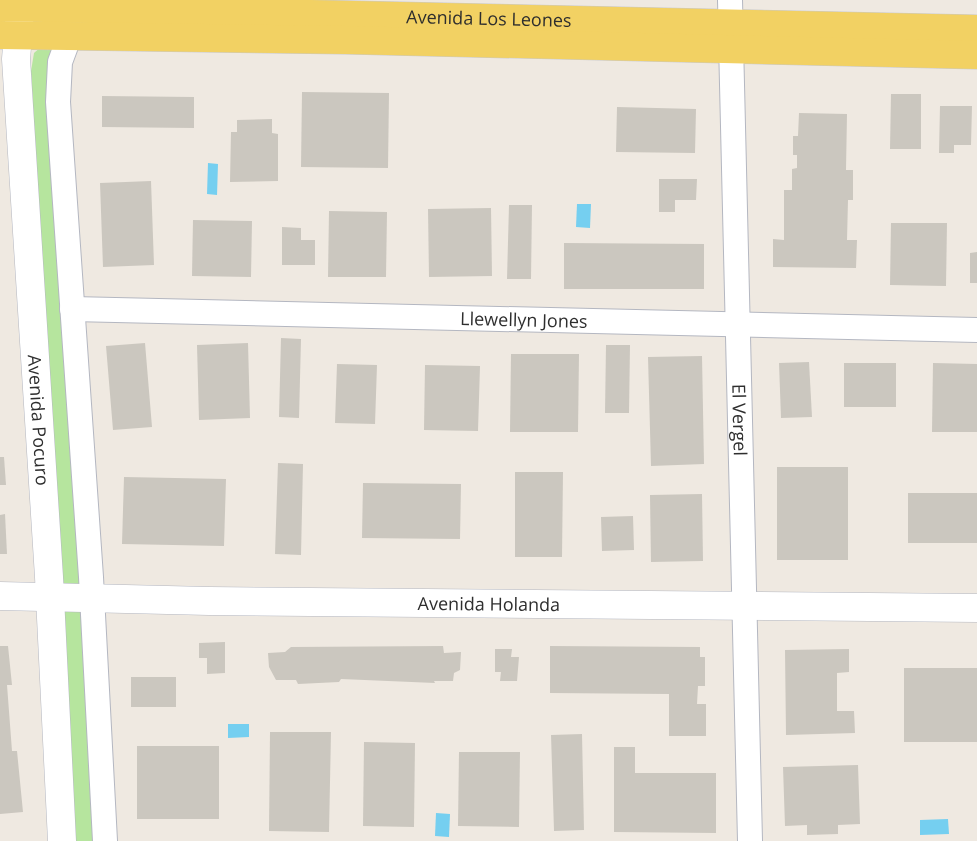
<svg xmlns="http://www.w3.org/2000/svg" width="977" height="841" font-family="'Open Sans',sans-serif">
  <style>
    .green { fill: #b6e59e }
    .water { fill: #75cff0 }
    .building { fill: #cbc7bf }
    .lines { fill: none; stroke-linecap: round; stroke-linejoin: round }
    .minor-casing { stroke: #b4b7c1; stroke-width: 26 }
    .tertiary-casing { stroke: #b4b7c1; stroke-width: 29 }
    .secondary-casing { stroke: #b4b7c1; stroke-width: 29 }
    .primary-casing { stroke: #c9c9c9; stroke-width: 29 }
    .minor { stroke: #fff; stroke-width: 24 }
    .tertiary { stroke: #fff; stroke-width: 28 }
    .secondary { stroke: #fff; stroke-width: 28 }
    .primary { stroke: #f2d163; stroke-width: 28 }
    .labels { text-anchor: middle; dominant-baseline: central; stroke-width: 4; stroke-linejoin: round; paint-order: stroke }
    .street-label { font-size: 18px; fill: #2e2e2e; stroke: #fff }
  </style>
  <rect width="100%" height="100%" fill="#efe9e1"/>
  <polygon class="green" points="42,46 57,47 98,841 75,841 31,71 34,53"/>
  <g class="water">
    <polygon points="208,163 218,164 217,195 207,194"/>
    <polygon points="577,204 591,204 590,228 576,227"/>
    <polygon points="228,724 249,724 249,737 228,738"/>
    <polygon points="436,813 450,814 449,837 435,836"/>
    <polygon points="948,819 949,834 920,835 920,820"/>
  </g>
  <g class="building">
    <polygon points="302,92 389,93 388,168 301,167"/>
    <polygon points="891,94 921,94 921,149 890,149"/>
    <polygon points="102,96 194,97 194,128 102,127"/>
    <polygon points="940,106 972,106 971,145 954,145 954,153 939,153"/>
    <polygon points="617,107 696,109 695,153 616,152"/>
    <polygon points="799,113 847,114 846,170 853,170 853,200 848,200 847,240 857,240 856,268 773,267 773,239 784,240 784,190 792,190 792,169 797,168 797,155 793,155 793,136 798,136"/>
    <polygon points="272,119 272,133 278,134 278,181 230,182 231,132 237,132 237,120"/>
    <polygon points="659,179 697,179 696,200 675,200 675,212 659,212"/>
    <polygon points="151,181 154,265 103,267 100,183"/>
    <polygon points="509,205 532,205 531,279 507,279"/>
    <polygon points="491,208 492,276 429,277 428,209"/>
    <polygon points="329,211 387,212 386,277 328,277"/>
    <polygon points="193,220 252,221 251,277 192,276"/>
    <polygon points="891,223 947,223 946,286 890,285"/>
    <polygon points="282,227 301,228 301,240 315,240 315,265 282,265"/>
    <polygon points="564,243 704,244 704,289 564,289"/>
    <polygon points="977,252 977,283 970,283 970,253"/>
    <polygon points="281,338 301,339 299,418 279,417"/>
    <polygon points="145,343 152,427 113,430 106,346"/>
    <polygon points="248,343 250,418 199,420 197,345"/>
    <polygon points="606,345 630,345 629,413 605,413"/>
    <polygon points="511,354 579,354 578,432 510,432"/>
    <polygon points="702,356 704,464 651,466 648,357"/>
    <polygon points="809,362 812,417 781,418 779,363"/>
    <rect x="844" y="363" width="52" height="44"/>
    <polygon points="933,363 977,364 977,432 932,432"/>
    <polygon points="337,364 377,365 375,424 335,423"/>
    <polygon points="425,365 480,366 478,431 424,430"/>
    <polygon points="0,457 4,457 6,485 0,485"/>
    <polygon points="278,463 303,464 301,555 275,554"/>
    <rect x="777" y="467" width="71" height="93"/>
    <polygon points="515,472 563,472 562,557 515,557"/>
    <polygon points="124,477 226,479 224,546 122,544"/>
    <polygon points="363,483 461,484 460,539 362,538"/>
    <rect x="908" y="493" width="69" height="50"/>
    <polygon points="702,494 703,561 651,562 650,495"/>
    <polygon points="5,514 7,554 0,554 0,515"/>
    <polygon points="633,516 634,550 602,551 601,517"/>
    <polygon points="225,642 225,673 207,674 207,658 199,658 199,643"/>
    <polygon points="0,646 8,646 12,685 7,685 12,751 17,751 23,812 0,814"/>
    <polygon points="443,646 444,653 461,652 460,670 454,673 453,681 434,681 435,683 341,679 339,682 298,684 296,680 276,680 269,667 268,653 285,652 291,647"/>
    <polygon points="550,646 700,647 700,657 705,657 705,686 698,686 697,704 706,704 706,736 669,736 669,694 550,693"/>
    <polygon points="495,649 512,649 511,657 519,657 517,681 500,681 501,672 495,672"/>
    <polygon points="849,649 849,672 837,673 837,711 854,711 855,733 786,735 785,650"/>
    <rect x="904" y="668" width="73" height="74"/>
    <rect x="131" y="677" width="45" height="30"/>
    <polygon points="270,732 331,732 329,832 269,831"/>
    <polygon points="582,734 584,830 554,831 551,735"/>
    <polygon points="364,742 415,743 414,827 363,826"/>
    <rect x="137" y="746" width="82" height="73"/>
    <polygon points="614,747 635,747 635,773 716,773 716,833 614,832"/>
    <polygon points="459,752 520,752 519,827 458,826"/>
    <polygon points="858,765 860,824 838,825 838,834 807,835 807,825 785,826 783,767"/>
  </g>
  <g class="lines">
    <g class="minor-casing">
      <g id="minor">
        <path id="s1" d="M730,0L750,841"/>
        <polyline points="70,35 60,62 58,102 91,577 105,841"/>
        <path id="s2" d="M72,309L977,330"/>
      </g>
    </g>
    <g class="tertiary-casing">
      <g id="tertiary">
        <path id="s3" d="M0,596L209,601L977,608"/>
      </g>
    </g>
    <g class="secondary-casing">
      <g id="secondary">
        <path id="s4" d="M20,11L16,59L49,577L62,841"/>
      </g>
    </g>
    <g class="primary-casing">
      <g id="primary">
        <path id="s5" d="M0,7L977,29"/>
        <polyline points="0,35 346,40 977,55"/>
      </g>
    </g>
    <use href="#minor" class="minor"/>
    <use href="#tertiary" class="tertiary"/>
    <use href="#secondary" class="secondary"/>
    <use href="#primary" class="primary"/>
  </g>
  <g class="labels">
    <g class="street-label">
      <text stroke="none"><textPath href="#s5" startOffset="489">Avenida Los Leones</textPath></text>
      <text stroke="none"><textPath href="#s2" startOffset="452">Llewellyn Jones</textPath></text>
      <text stroke="none"><textPath href="#s4" startOffset="410">Avenida Pocuro</textPath></text>
      <text stroke="none"><textPath href="#s1" startOffset="420">El Vergel</textPath></text>
      <text stroke="none"><textPath href="#s3" startOffset="489">Avenida Holanda</textPath></text>
    </g>
  </g>
</svg>
